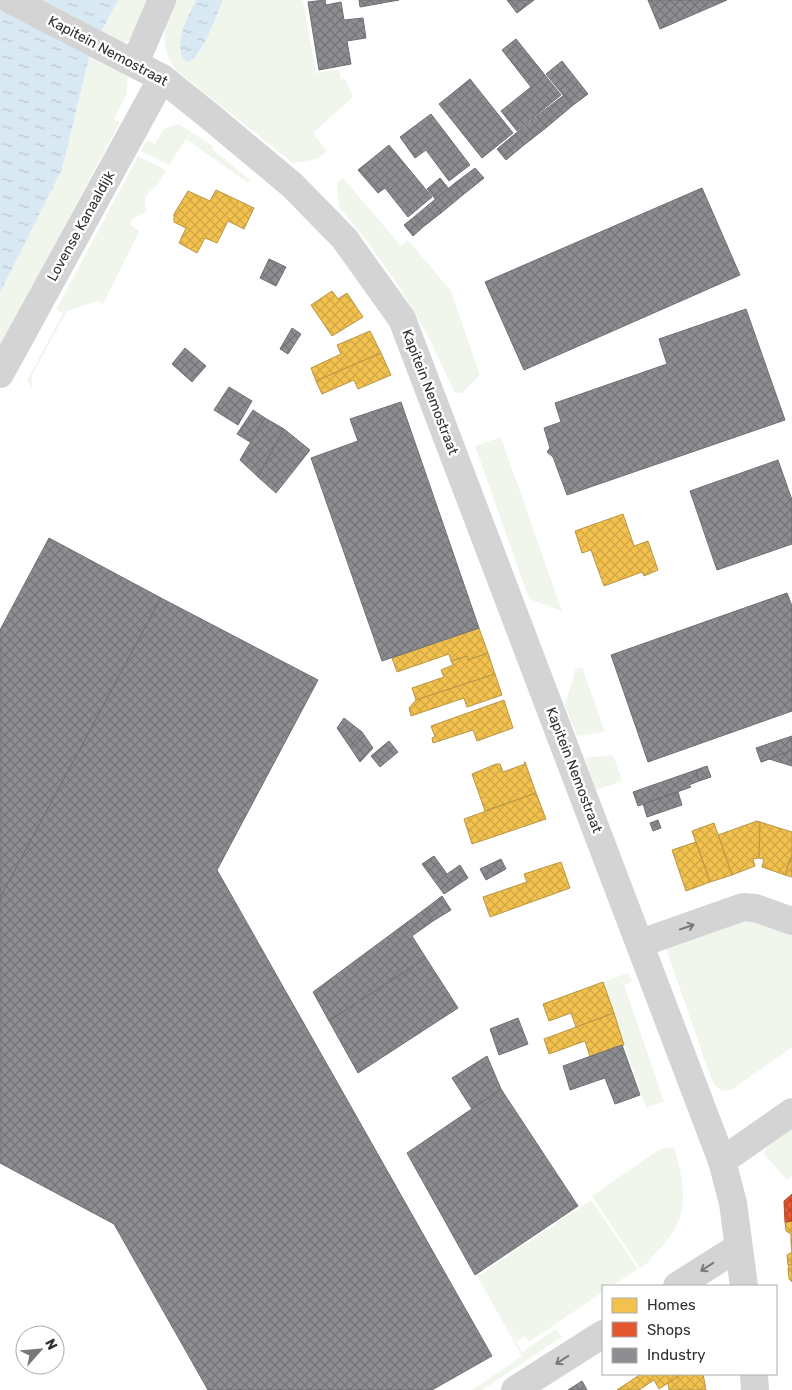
<svg xmlns="http://www.w3.org/2000/svg" width="792" height="1390" font-family="Rubik,sans-serif">
  <style>
    .green { fill: #f1f6ec }
    .water { fill: url(#water-ripples); fill-rule: evenodd }
    .homes { fill: url(#homes-cross-hatch); stroke: #b89645 }
    .shops { fill: url(#shops-cross-hatch); stroke: #ae4b2f }
    .industry { fill: url(#industry-cross-hatch); stroke: #717175 }
    .lines { fill: none; stroke-linecap: round; stroke-linejoin: round }
    .minor { stroke: #d4d4d4; stroke-width: 28 }
    .oneway { stroke: #7a7a7a }
    .labels { text-anchor: middle; dominant-baseline: central; stroke-width: 5; stroke-linejoin: round; paint-order: stroke }
    .street-label { font-size: 14px; fill: #303030; stroke: #fff }
  </style>
  <defs>
    <pattern id="water-ripples" width="26" height="14" patternUnits="userSpaceOnUse" patternTransform="scale(1.25)"><rect width="26" height="14" fill="#d8e9f4"/><path d="M2 4q2-2 4 0t4 0M15 11q2-2 4 0t4 0" fill="none" stroke="#bac8d2"/></pattern>
    <pattern id="homes-cross-hatch" width="8" height="8" patternUnits="userSpaceOnUse" patternTransform="scale(1.25)"><rect width="8" height="8" fill="#f2c14e"/><path d="M0 0l8 8M0 8l8-8" fill="none" stroke="#d0a644"/></pattern>
    <pattern id="shops-cross-hatch" width="8" height="8" patternUnits="userSpaceOnUse" patternTransform="scale(1.25)"><rect width="8" height="8" fill="#e4572e"/><path d="M0 0l8 8M0 8l8-8" fill="none" stroke="#b94828"/></pattern>
    <pattern id="industry-cross-hatch" width="8" height="8" patternUnits="userSpaceOnUse" patternTransform="scale(1.25)"><rect width="8" height="8" fill="#8d8d92"/><path d="M0 0l8 8M0 8l8-8" fill="none" stroke="#747478"/></pattern>
  </defs>
  <rect width="100%" height="100%" fill="#fff"/>
  <g class="green">
    <polygon points="118,0 151,0 130,40 123,42 102,32"/>
    <path d="M172,0H196L182,37L180,52L188,62L200,52L223,0H303L316,73L339,69L341,79H345L353,97L313,133L327,151L317,159L293,163L177,71C158,50 165,24 172,0Z"/>
    <polygon points="90,54 128,71 127,94 114,119 120,122 0,347 0,293 62,168"/>
    <polygon points="179,124 213,146 212,149 250,180 248,183 186,139 169,165 141,151 147,140 155,144 165,128"/>
    <path d="M138,156L166,170C164,174 161,180 158,184C149,194 141,194 147,211L132,219L131,225L139,231L138,234L103,304L98,301L67,311L32,375V388L27,381L63,313L56,310Z"/>
    <polygon points="343,178 401,246 408,240 451,291 480,375 462,393 455,393 429,338 400,288 369,244 339,207 337,183"/>
    <polygon points="501,437 562,611 529,599 475,446"/>
    <polygon points="582,667 605,732 577,736 565,705 575,670"/>
    <polygon points="613,755 622,781 596,790 585,758"/>
    <path d="M748,919L792,934V1047L733,1089C719,1095 714,1085 709,1073L666,948Z"/>
    <polygon points="628,973 632,982 624,985 664,1101 646,1108 603,982"/>
    <polygon points="792,1126 792,1176 787,1180 764,1154 770,1142"/>
    <path d="M674,1147C688,1197 690,1223 649,1259L650,1261L640,1268L592,1196L660,1149Z"/>
    <polygon points="591,1200 638,1269 612,1286 603,1286 603,1292 529,1342 525,1336 517,1341 507,1325 522,1352 556,1329 562,1337 482,1390 472,1390 522,1356 476,1274 478,1275 483,1273"/>
  </g>
  <g class="water">
    <path d="M0,0L20,21L33,0H118L90,54L62,169L0,293ZM71,15L74,16V19L64,42L61,43L59,38Z"/>
    <path d="M196,0H223C217,13 201,60 188,62C169,51 189,15 196,0Z"/>
  </g>
  <g class="homes">
    <polygon points="216,190 254,208 244,229 228,221 217,243 205,238 197,253 179,243 186,228 174,222 174,214 188,191 210,201"/>
    <polygon points="332,291 338,299 347,293 363,317 332,336 311,305"/>
    <polygon points="370,331 381,353 316,381 311,368 341,354 337,345"/>
    <polygon points="381,353 391,375 358,389 354,380 322,394 316,381"/>
    <polygon points="623,514 634,546 648,541 658,570 644,576 642,572 604,586 591,550 582,553 575,531"/>
    <polygon points="479,628 488,653 468,660 467,656 451,661 449,654 397,672 392,658"/>
    <polygon points="488,653 495,674 416,700 412,688 444,677 441,670 453,665 451,661 467,656 468,660"/>
    <polygon points="495,674 502,695 467,707 464,698 411,716 409,708 416,700"/>
    <polygon points="504,700 513,728 477,741 473,730 433,743 432,738 435,737 431,726"/>
    <polygon points="524,762 525,762 536,793 485,811 472,774 496,764 500,764 503,772 525,764"/>
    <polygon points="536,793 546,819 472,844 464,819"/>
    <polygon points="757,821 760,822 759,858 753,859 755,866 732,875 718,835"/>
    <polygon points="760,822 792,832 792,855 785,875 762,867 764,859 759,858"/>
    <polygon points="714,823 732,875 710,882 692,831"/>
    <polygon points="696,842 710,882 686,891 672,850"/>
    <polygon points="792,855 792,877 785,875"/>
    <polygon points="561,862 570,888 490,917 483,897 527,882 524,874"/>
    <polygon points="603,982 614,1013 576,1027 571,1013 549,1021 543,1004"/>
    <polygon points="614,1013 624,1045 590,1057 585,1041 549,1054 544,1039"/>
    <polygon points="792,1221 792,1243 791,1243 791,1234 786,1231 785,1222"/>
    <polygon points="791,1243 792,1243 792,1264 788,1265 787,1255 792,1252"/>
    <polygon points="792,1264 792,1282 789,1279 788,1269 789,1265"/>
    <polygon points="641,1374 682,1374 659,1389 654,1380 639,1390 617,1390"/>
    <polygon points="682,1374 703,1374 706,1390 669,1390 668,1383"/>
  </g>
  <polygon class="shops" points="792,1194 792,1221 785,1222 784,1201"/>
  <g class="industry">
    <polygon points="325,0 326,5 341,2 344,20 363,18 366,38 347,41 351,64 319,70 308,2"/>
    <polygon points="359,0 399,0 360,7"/>
    <polygon points="507,0 534,0 517,13"/>
    <polygon points="648,0 727,0 660,29"/>
    <polygon points="516,39 561,95 517,131 501,111 531,87 502,50"/>
    <polygon points="562,61 588,94 572,106 546,74"/>
    <polygon points="470,79 513,133 482,158 439,104"/>
    <polygon points="564,95 572,106 547,127 537,116"/>
    <polygon points="431,114 470,165 449,181 426,150 415,158 400,137"/>
    <polygon points="537,116 547,127 524,145 515,134"/>
    <polygon points="515,134 524,145 506,160 497,149"/>
    <polygon points="389,145 432,197 408,217 385,188 378,193 358,170"/>
    <polygon points="475,168 484,178 464,194 455,183"/>
    <polygon points="440,178 449,189 436,200 427,189"/>
    <polygon points="455,183 464,194 441,213 432,202"/>
    <polygon points="702,188 740,275 524,370 485,282"/>
    <polygon points="432,202 441,213 423,227 414,217"/>
    <polygon points="414,217 423,227 413,236 404,225"/>
    <polygon points="269,259 286,267 276,286 260,278"/>
    <polygon points="746,309 785,420 567,495 553,457 547,452 550,448 544,428 561,422 555,403 667,364 659,339"/>
    <polygon points="292,328 301,334 288,354 280,349"/>
    <polygon points="185,348 206,366 192,382 172,364"/>
    <polygon points="229,387 252,401 238,425 214,410"/>
    <polygon points="401,402 479,628 382,661 311,458 358,441 350,419"/>
    <polygon points="253,410 265,418 250,442 237,434"/>
    <polygon points="265,418 284,429 258,477 240,460"/>
    <polygon points="284,429 310,450 276,493 258,477"/>
    <polygon points="778,460 792,500 792,544 717,570 690,491"/>
    <polygon points="49,538 161,598 0,898 0,630"/>
    <polygon points="787,593 792,606 792,711 648,762 611,655"/>
    <polygon points="161,598 318,680 217,870 492,1356 432,1390 208,1390 114,1224 0,1163 0,898"/>
    <polygon points="344,718 362,732 350,747 337,728"/>
    <polygon points="362,732 373,748 360,762 350,747"/>
    <polygon points="792,736 792,750 761,762 756,748"/>
    <polygon points="389,741 398,752 380,767 371,756"/>
    <polygon points="792,750 792,766 769,759 761,762"/>
    <polygon points="707,766 711,777 699,781 696,770"/>
    <polygon points="696,770 699,781 689,785 691,787 638,806 633,792"/>
    <polygon points="678,792 682,805 647,817 643,804"/>
    <polygon points="658,820 661,828 653,831 650,823"/>
    <polygon points="434,856 447,874 460,865 468,878 444,894 422,864"/>
    <polygon points="501,859 506,869 486,880 480,869"/>
    <polygon points="442,896 451,910 433,921 425,909"/>
    <polygon points="425,909 433,921 412,936 426,958 329,1021 313,992"/>
    <polygon points="426,958 458,1008 358,1073 329,1021"/>
    <polygon points="518,1018 528,1044 499,1055 490,1029"/>
    <polygon points="622,1045 640,1095 615,1104 605,1078 570,1090 563,1066"/>
    <polygon points="487,1056 501,1089 472,1109 452,1078"/>
    <polygon points="501,1089 578,1206 475,1275 407,1153"/>
    <polygon points="582,1381 587,1390 568,1390"/>
  </g>
  <g class="lines">
    <g class="minor">
      <polyline points="11,0 162,78 213,119 292,185 344,238 402,319 722,1161 733,1203 744,1286"/>
      <polyline points="135,63 162,0"/>
      <polyline points="0,374 162,78"/>
      <polyline points="641,943 743,907 755,908 792,921"/>
      <polyline points="722,1161 792,1112"/>
      <polyline points="677,1286 737,1248"/>
      <polyline points="754,1374 755,1390"/>
      <polyline points="515,1390 603,1334"/>
    </g>
  </g>
  <defs><path id="oneway-shaft" d="M-6 0H5M1.5-3L5.5 0L1.5 3" fill="none" stroke-width="1.6" stroke-linecap="round" stroke-linejoin="round" transform="scale(1.25)"/></defs>
  <g class="oneway">
    <use href="#oneway-shaft" transform="translate(687 927) rotate(-19)"/>
    <use href="#oneway-shaft" transform="translate(707 1267) rotate(147)"/>
    <use href="#oneway-shaft" transform="translate(562 1360) rotate(147)"/>
  </g>
  <g class="labels">
    <g class="street-label">
      <text transform="translate(108 51) rotate(28)">Kapitein Nemostraat</text>
      <text transform="translate(81 226) rotate(-61)">Lovense Kanaaldijk</text>
      <text transform="translate(430 392) rotate(69)">Kapitein Nemostraat</text>
      <text transform="translate(574 770) rotate(69)">Kapitein Nemostraat</text>
    </g>
  </g>
  <rect x="602" y="1285" width="175" height="90" fill="#ffffff" stroke="#acacac"/>
  <rect x="612" y="1298" width="25" height="15" fill="#f2c14e" stroke="#acacac"/>
  <text x="647" y="1310" font-size="15" fill="#303030">Homes</text>
  <rect x="612" y="1322" width="25" height="15" fill="#e4572e" stroke="#acacac"/>
  <text x="647" y="1335" font-size="15" fill="#303030">Shops</text>
  <rect x="612" y="1348" width="25" height="15" fill="#8d8d92" stroke="#acacac"/>
  <text x="647" y="1360" font-size="15" fill="#303030">Industry</text>
  <g transform="translate(40 1350) rotate(63)"><circle r="24" fill="#ffffff" stroke="#acacac"/>
  <path d="M0-4L9 19L0 12L-9 19Z" fill="#787878"/>
  <text y="-8" font-size="14" font-weight="bold" text-anchor="middle" fill="#303030">N</text>
  </g>
</svg>
